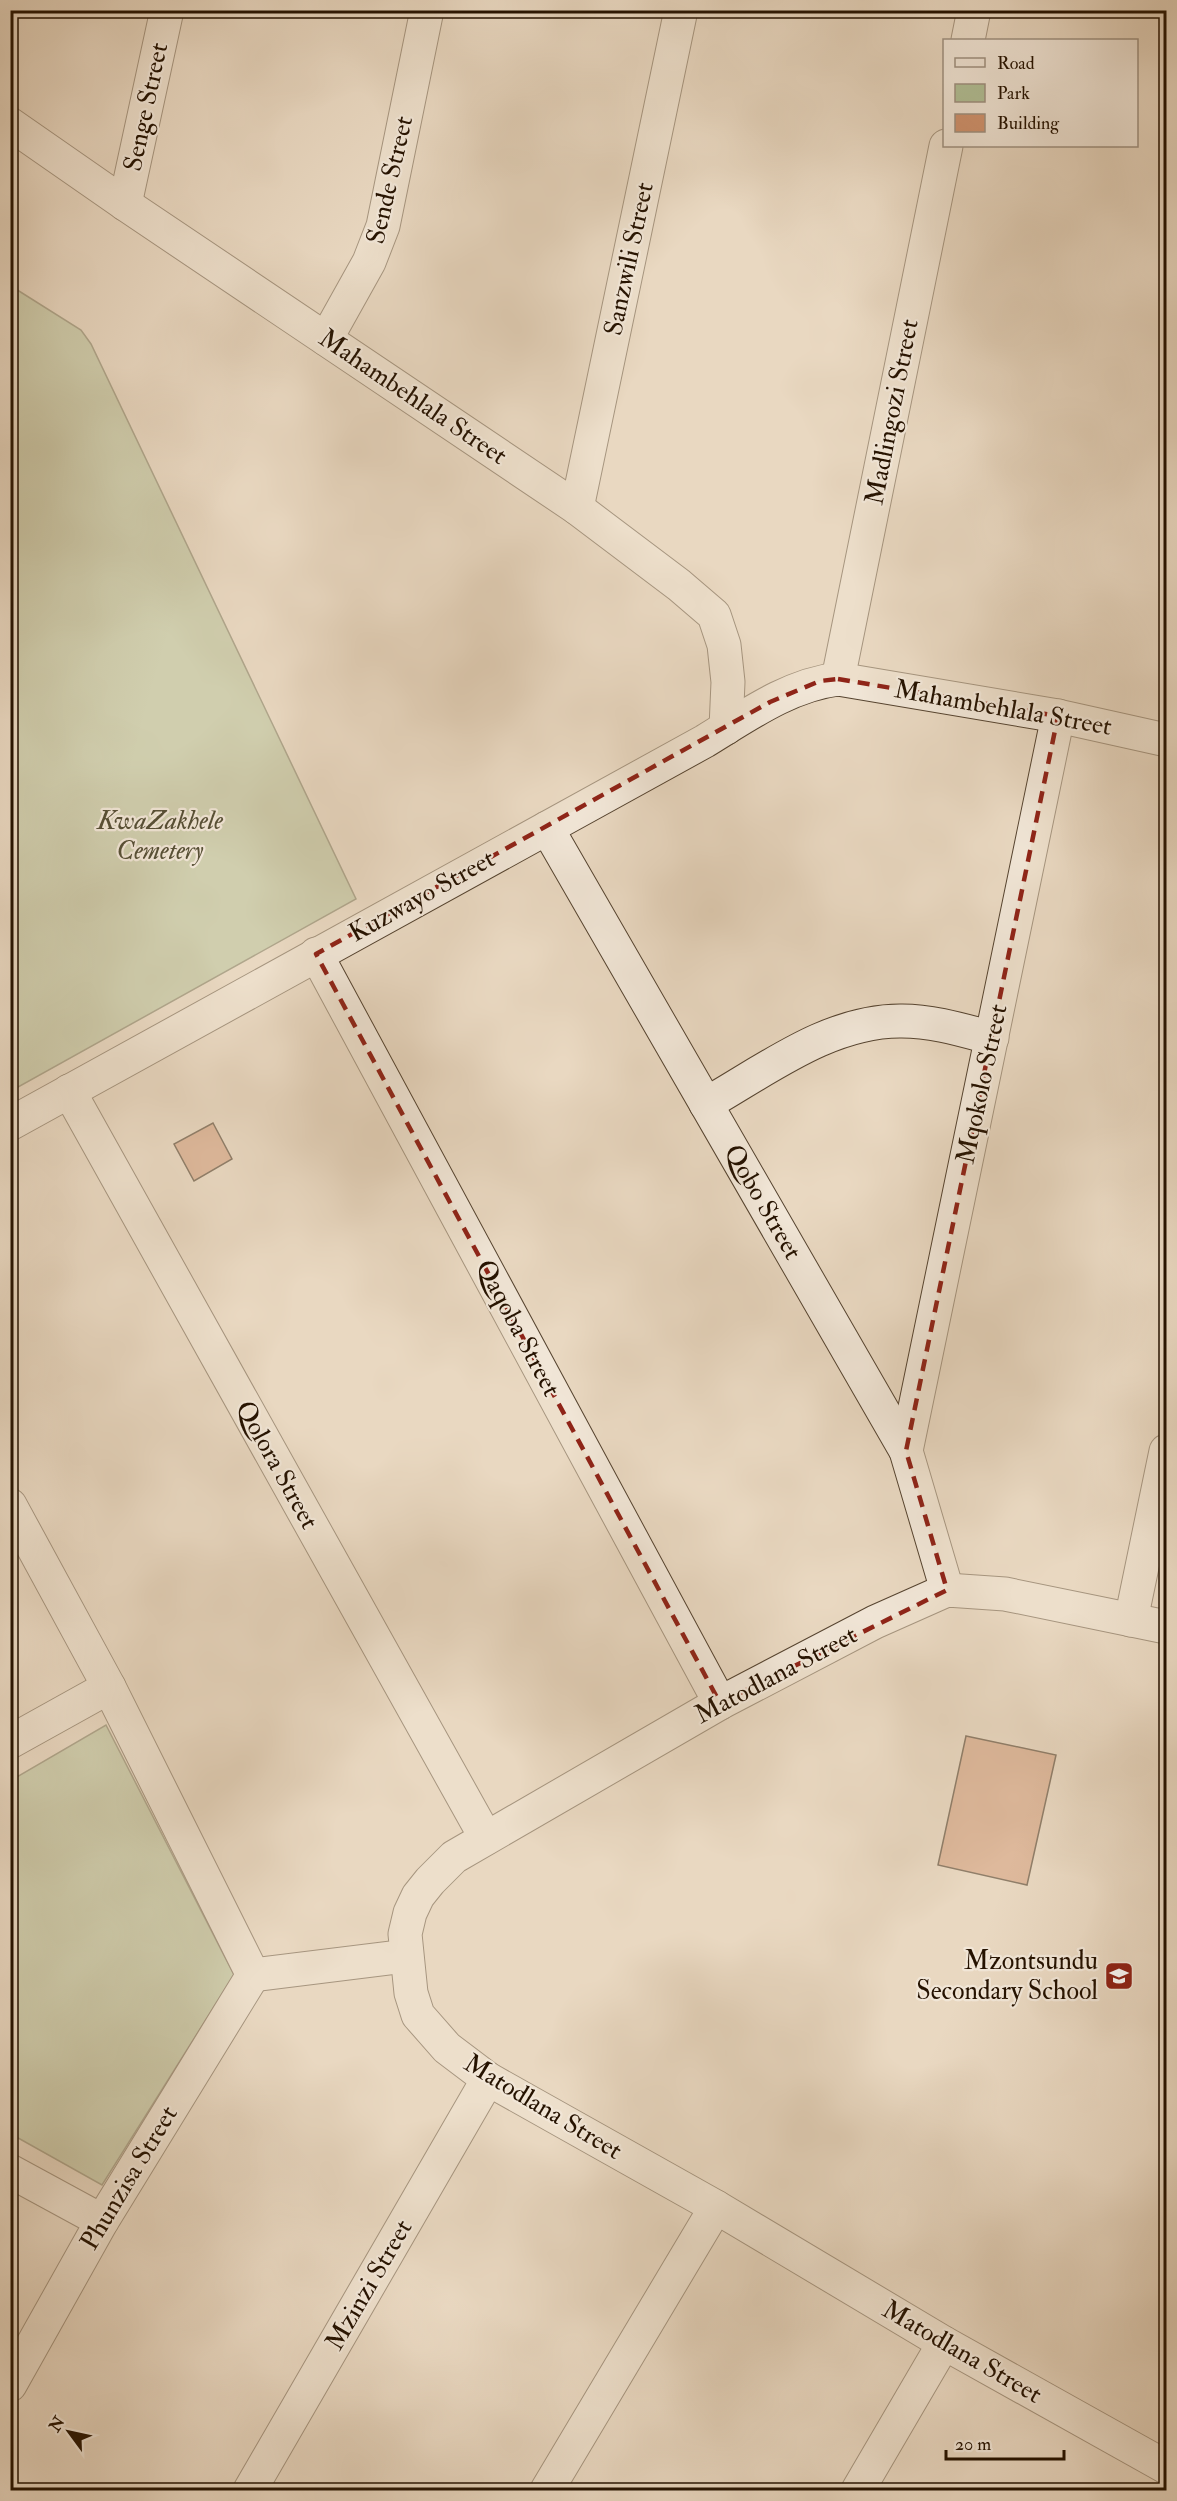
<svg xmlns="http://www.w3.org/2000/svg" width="1177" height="2501" font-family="'IM FELL Double Pica',serif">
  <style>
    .green { fill: #b1c097; stroke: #6b694c; stroke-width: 1.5 }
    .building { fill: #d0936f; stroke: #251200; stroke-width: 1.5 }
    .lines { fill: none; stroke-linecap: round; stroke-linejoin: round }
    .street-casing { stroke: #564430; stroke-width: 35 }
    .street { stroke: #f1e6d7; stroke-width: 33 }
    .marked { fill: none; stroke: #8f2418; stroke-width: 4.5; stroke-dasharray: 12 8; stroke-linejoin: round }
    .labels { text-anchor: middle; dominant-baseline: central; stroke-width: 4.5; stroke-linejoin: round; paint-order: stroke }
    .street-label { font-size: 26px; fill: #251200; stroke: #f1e6d7 }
    .park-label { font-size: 26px; font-style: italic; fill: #564f35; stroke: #f1e6d7 }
    .poi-label { font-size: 26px; fill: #251200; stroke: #f1e6d7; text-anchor: end }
  </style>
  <rect width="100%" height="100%" fill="#e9d8c1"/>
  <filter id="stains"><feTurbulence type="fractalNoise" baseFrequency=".00333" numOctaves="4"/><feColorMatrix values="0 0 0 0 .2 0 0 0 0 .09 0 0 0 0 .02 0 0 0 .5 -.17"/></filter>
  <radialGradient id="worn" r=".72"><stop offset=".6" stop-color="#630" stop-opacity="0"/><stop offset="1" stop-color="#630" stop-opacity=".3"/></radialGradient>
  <g class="green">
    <polygon points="11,286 81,330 91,344 356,899 11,1091"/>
    <polygon points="106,1725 234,1975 102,2185 11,2134 10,1781"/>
  </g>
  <g class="building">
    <polygon points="213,1123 232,1159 194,1181 174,1144"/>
    <polygon points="966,1736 1056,1755 1027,1885 938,1865"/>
  </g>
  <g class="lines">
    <g class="street-casing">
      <g id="street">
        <polyline points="968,40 974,10"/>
        <polyline points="10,124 125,204 577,508 679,585 714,615 724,645 728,682 726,728"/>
        <polyline points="125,204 167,10"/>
        <polyline points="326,339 369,262 383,226 427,10"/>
        <polyline points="577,508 681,10"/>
        <polyline points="838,679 946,146"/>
        <polyline points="547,828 906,1451 947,1590"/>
        <polyline points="316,954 720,1703"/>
        <polyline points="69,1091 486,1838"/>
        <path d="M706,1104C766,1070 830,1020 902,1021C933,1021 962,1030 992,1038"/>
        <path d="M10,1124L705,741C746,716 789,685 838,679L1058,716L1166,740"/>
        <polyline points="906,1451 1058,716"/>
        <polyline points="10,1505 109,1687 253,1975"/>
        <polyline points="1131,1620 1166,1451"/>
        <polyline points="1166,1627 1005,1594 947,1590 875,1622 720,1703 454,1857 430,1881 418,1896 410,1913 405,1934 411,1993 418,2015 447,2048 488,2079 716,2207 944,2343 1166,2467"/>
        <polyline points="10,1742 109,1687"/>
        <polyline points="253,1975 406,1956"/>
        <polyline points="10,2171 102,2221"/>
        <polyline points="10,2385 102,2221 253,1975"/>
        <polyline points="250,2490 488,2079"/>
        <polyline points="547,2490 716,2207"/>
        <polyline points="858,2490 944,2343"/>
      </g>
    </g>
    <use href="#street" class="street"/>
  </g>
  <path d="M0 0H1177V2501H0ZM838,679L1058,716L906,1451L947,1590L720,1703L316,954L770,702L820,681Z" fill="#e9d8c1" fill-opacity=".55" fill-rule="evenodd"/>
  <path class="marked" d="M838,679L1058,716L906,1451L947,1590L720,1703L316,954L770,702L820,681Z"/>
  <defs>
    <g id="school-square" transform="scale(1.5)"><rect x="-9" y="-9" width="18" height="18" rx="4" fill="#8f2418" stroke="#f1e6d7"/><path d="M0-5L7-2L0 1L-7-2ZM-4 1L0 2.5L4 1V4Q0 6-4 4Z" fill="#fff"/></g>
  </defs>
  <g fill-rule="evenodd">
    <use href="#school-square" x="1119" y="1976"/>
  </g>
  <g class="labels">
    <g class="street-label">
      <text transform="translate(146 107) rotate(-78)">Senge Street</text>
      <text transform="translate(390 180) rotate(-77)">Sende Street</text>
      <text transform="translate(629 259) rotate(-78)">Sanzwili Street</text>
      <text transform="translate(413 397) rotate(34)">Mahambehlala Street</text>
      <text transform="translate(892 412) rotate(-79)">Madlingozi Street</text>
      <text transform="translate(1003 708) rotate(10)">Mahambehlala Street</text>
      <text transform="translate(422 896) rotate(-29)">Kuzwayo Street</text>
      <text transform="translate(982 1084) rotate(-78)">Mqokolo Street</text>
      <text transform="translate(763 1202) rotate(60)">Qobo Street</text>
      <text transform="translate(518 1328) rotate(62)">Qaqoba Street</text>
      <text transform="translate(277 1465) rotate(61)">Qolora Street</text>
      <text transform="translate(776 1675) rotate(-28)">Matodlana Street</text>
      <text transform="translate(543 2107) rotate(31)">Matodlana Street</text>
      <text transform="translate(129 2178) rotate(-59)">Phunzisa Street</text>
      <text transform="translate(369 2285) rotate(-60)">Mzinzi Street</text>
      <text transform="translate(962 2352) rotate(30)">Matodlana Street</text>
    </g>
    <g class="park-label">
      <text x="160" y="821">KwaZakhele<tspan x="160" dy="30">Cemetery</tspan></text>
    </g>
    <g class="poi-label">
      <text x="1098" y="1961">Mzontsundu<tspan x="1098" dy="30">Secondary School</tspan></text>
    </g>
  </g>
  <rect width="1177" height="2501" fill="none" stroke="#e9d8c1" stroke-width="36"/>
  <rect x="12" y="12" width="1153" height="2477" fill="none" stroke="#251200" stroke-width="3"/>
  <rect x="18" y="18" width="1141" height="2465" fill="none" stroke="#251200" stroke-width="1.5"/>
  <rect x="943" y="39" width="195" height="108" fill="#f1e6d7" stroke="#9f9181" stroke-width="1.5"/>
  <rect x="955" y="58" width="30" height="9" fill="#f1e6d7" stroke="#9f9181" stroke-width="1.5"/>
  <text x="997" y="69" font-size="18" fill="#251200">Road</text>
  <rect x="955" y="84" width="30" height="18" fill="#b1c097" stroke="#9f9181" stroke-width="1.5"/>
  <text x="997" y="99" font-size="18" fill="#251200">Park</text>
  <rect x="955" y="114" width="30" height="18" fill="#d0936f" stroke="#9f9181" stroke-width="1.5"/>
  <text x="997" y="129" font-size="18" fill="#251200">Building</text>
  <g transform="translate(69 2432) rotate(303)" stroke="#f1e6d7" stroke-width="4.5" paint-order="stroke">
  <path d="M0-4.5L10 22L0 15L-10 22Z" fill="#251200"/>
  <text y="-9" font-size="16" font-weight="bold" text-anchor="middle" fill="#251200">N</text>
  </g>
  <path d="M946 2450v9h118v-9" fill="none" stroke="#251200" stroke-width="3"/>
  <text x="955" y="2450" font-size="18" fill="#251200" stroke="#f1e6d7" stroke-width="4.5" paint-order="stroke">20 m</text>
  <rect width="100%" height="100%" filter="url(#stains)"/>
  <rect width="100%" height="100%" fill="url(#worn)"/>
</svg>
